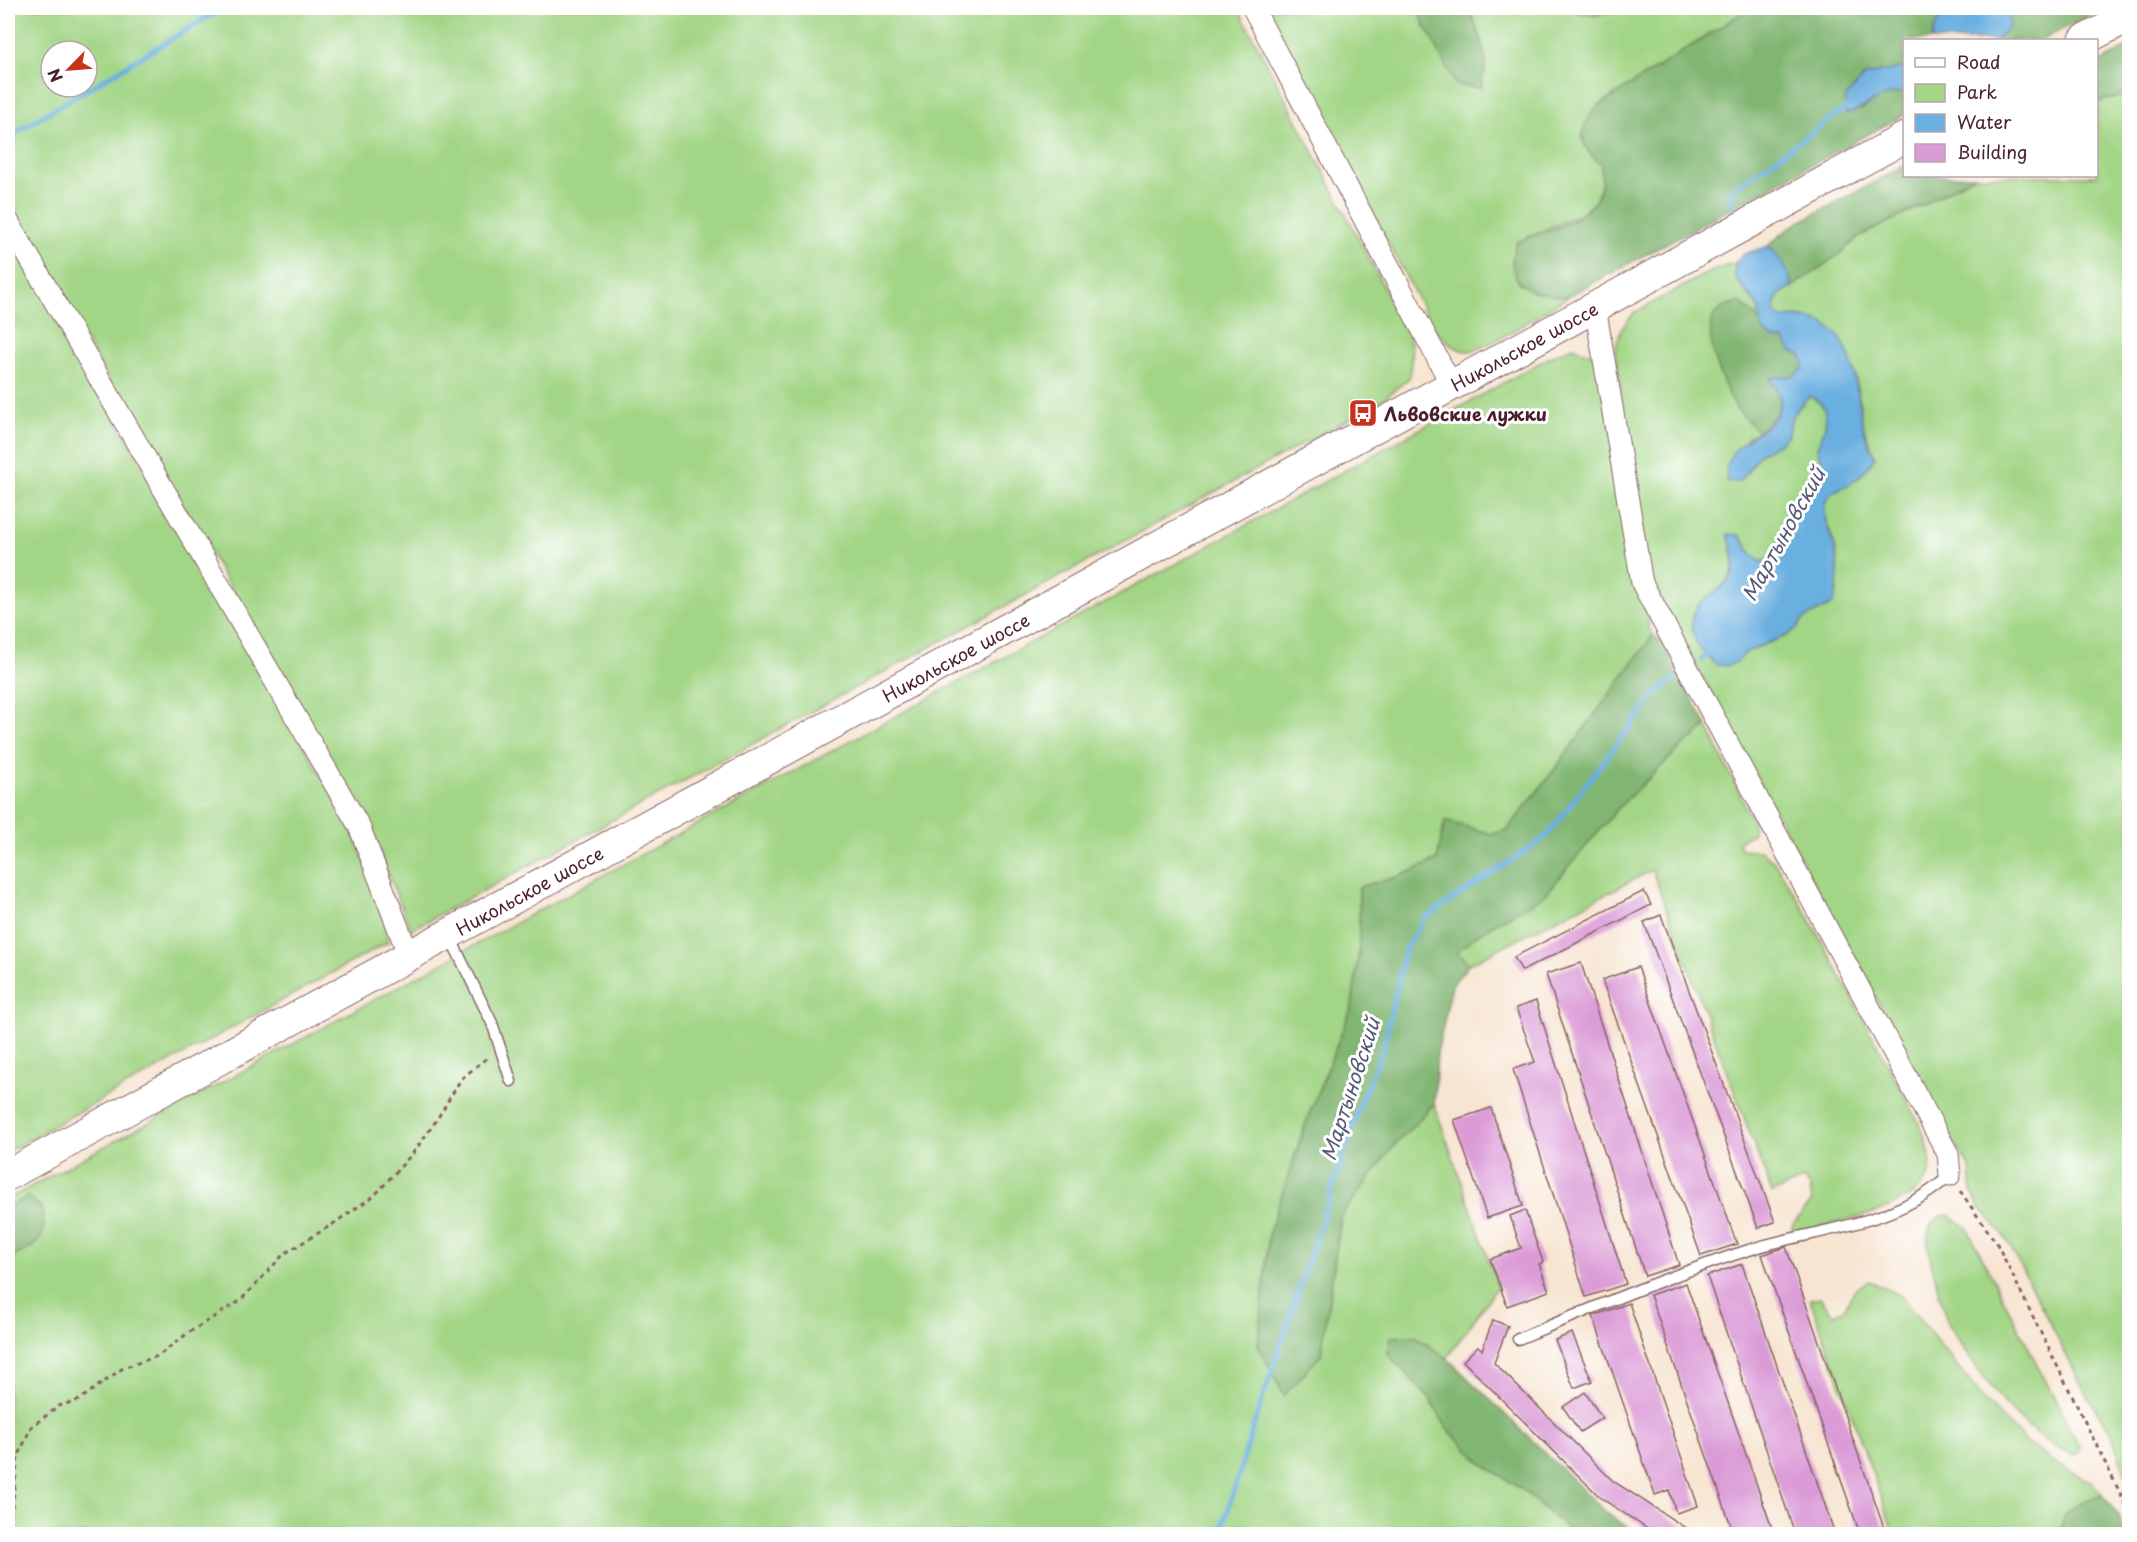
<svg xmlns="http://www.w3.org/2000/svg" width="2137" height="1542" font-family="'Playpen Sans',sans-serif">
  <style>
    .green { fill: #a2d585; stroke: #767a58; stroke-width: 1.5; fill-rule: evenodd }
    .forest { fill: #81b672; stroke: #666a4e; stroke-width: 1.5 }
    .water { fill: #69afe0; stroke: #5a6786; stroke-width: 1.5 }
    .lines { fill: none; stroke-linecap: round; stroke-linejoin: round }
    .stream { stroke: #69afe0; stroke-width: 5 }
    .building { fill: #db9bd7 }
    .service-casing { stroke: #876465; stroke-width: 13 }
    .minor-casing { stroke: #876465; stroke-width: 23 }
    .secondary-casing { stroke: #876465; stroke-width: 32 }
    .path { stroke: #876465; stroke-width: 3; stroke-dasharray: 4.5 4.5; stroke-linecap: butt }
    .service { stroke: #fff; stroke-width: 10 }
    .minor { stroke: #fff; stroke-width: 21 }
    .secondary { stroke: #fff; stroke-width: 30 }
    .labels { text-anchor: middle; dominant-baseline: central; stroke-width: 6; stroke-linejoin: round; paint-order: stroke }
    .street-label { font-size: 18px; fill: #4a1f2b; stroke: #fff }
    .poi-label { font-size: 18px; font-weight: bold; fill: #4a1f2b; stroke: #fff; text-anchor: start }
    .water-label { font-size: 20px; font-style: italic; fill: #565973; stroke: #fff }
  </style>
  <rect width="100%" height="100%" fill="#fff"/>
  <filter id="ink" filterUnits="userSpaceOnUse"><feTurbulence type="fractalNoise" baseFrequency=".0167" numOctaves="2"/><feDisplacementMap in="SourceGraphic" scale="12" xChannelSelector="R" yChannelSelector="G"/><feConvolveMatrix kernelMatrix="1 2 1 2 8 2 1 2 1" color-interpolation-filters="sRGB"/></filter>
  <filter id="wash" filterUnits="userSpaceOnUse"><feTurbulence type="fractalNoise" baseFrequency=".008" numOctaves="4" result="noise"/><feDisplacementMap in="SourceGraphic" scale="24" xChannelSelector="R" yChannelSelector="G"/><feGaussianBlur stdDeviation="1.35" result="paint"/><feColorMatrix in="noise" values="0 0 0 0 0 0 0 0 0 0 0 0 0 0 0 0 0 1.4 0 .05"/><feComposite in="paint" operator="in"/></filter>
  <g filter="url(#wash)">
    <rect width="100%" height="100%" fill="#f7e5d1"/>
    <g class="green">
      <path d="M8,8H1238L1410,337L1412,355L1409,378L1378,403L411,930L367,822L8,207ZM51,51H87V87H51Z"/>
      <path d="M1266,8H1416L1432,37H1480L1469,8H1569C1587,20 1602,16 1620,8H1750L1598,106L1602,182L1596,200L1583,213L1517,242L1518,282L1533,292L1567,297C1549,308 1486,351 1468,351C1454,351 1443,337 1433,328Z"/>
      <path d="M2129,96V1483L2109,1428L2087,1395L2007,1240L1982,1210L1972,1193L1970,1167L1954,1143L1647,574L1615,349L1621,329L1634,313L1709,272L1735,263V277L1759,308V321L1740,303L1736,407L1758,431L1747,438V473L1759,454L1780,443L1788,435C1789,418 1798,407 1810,396C1834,407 1826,428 1817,448C1820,455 1824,463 1822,471C1818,486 1794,490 1787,509C1779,531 1793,555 1761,562L1752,555L1740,535L1731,547C1741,579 1720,588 1697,606L1738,661L1746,652L1788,635L1797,628L1804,619L1837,593C1836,579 1838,565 1836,551C1833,534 1814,506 1832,493C1838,488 1846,486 1853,482C1862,476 1868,467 1875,457L1863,426L1856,378L1852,367L1807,319L1795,316L1783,319L1773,312L1774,301L1781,292L1792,287L1838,255L1862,235L1923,205L1973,176H2096L2097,104L2105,99Z"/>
      <polygon points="8,232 352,829 384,913 388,942 8,1151"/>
      <polygon points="1573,347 1596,356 1649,617 1648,627 1653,635 1552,773 1507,830 1492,835 1445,821 1437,860 1400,876 1359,887 1359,950 1352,1007 1308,1117 1269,1233 1321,1355 1341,1216 1392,1148 1434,1104 1498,1286 1447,1358 1415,1336 1388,1354 1430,1399 1447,1428 1480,1462 1521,1489 1574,1534 8,1534 8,1199 1194,554 1554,355"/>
      <path d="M1707,726L1753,822V833L1738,842L1741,849L1760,851L1773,860L1806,912L1921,1127C1926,1140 1935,1164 1928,1177C1909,1212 1829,1225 1793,1232L1792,1226L1812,1201L1810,1187L1804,1179L1772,1193L1652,870L1469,964L1456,952L1479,933L1545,895L1619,807L1675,753Z"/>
      <path d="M1944,1215H1950L1967,1228L2079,1446V1452L2073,1456C2025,1434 1988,1388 1961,1343C1956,1336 1950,1328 1947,1320C1940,1301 1937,1281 1931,1262C1927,1245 1923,1221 1944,1215Z"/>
      <polygon points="1869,1281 1900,1295 1986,1402 2027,1443 2054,1462 2090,1481 2102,1494 2082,1502 2060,1534 1894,1534 1810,1299 1820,1297 1833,1315 1844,1309 1855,1289"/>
    </g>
    <g class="forest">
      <polygon points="1416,8 1469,8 1480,37 1486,62 1481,88 1456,85"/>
      <path d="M1569,8H1620C1602,16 1587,20 1569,8Z"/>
      <path d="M1750,8H1941C1942,19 1932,28 1932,40H1904V67L1865,76L1846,97L1861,110C1877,98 1885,94 1904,92V115L1567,297C1543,294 1513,293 1512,261C1512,256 1515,248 1517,242C1542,231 1579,224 1595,201C1603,191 1602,176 1601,164C1576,145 1578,128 1598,106Z"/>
      <polygon points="1963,8 2103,8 2042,40 1996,40 2010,25 1990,8 1973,14"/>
      <polygon points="2129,46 2129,96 2105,99 2097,104 2097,64"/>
      <path d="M1904,166V176H1973L1923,205L1862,235L1838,255L1792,287C1789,270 1780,257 1768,246L1790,227Z"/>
      <path d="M1740,302C1746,308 1754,314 1759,320C1769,334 1764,338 1785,340L1791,351L1802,356L1804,368L1793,376L1770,378L1781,400L1777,414L1758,431C1750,423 1741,415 1736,407C1724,388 1701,333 1715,314C1721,306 1731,304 1740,302Z"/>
      <polygon points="1653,635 1663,644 1707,726 1675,753 1619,807 1545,895 1479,933 1457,952 1469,964 1452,985 1437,1053 1434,1104 1392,1148 1341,1216 1321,1355 1284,1396 1258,1345 1269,1233 1308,1117 1352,1007 1359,950 1359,887 1400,876 1437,860 1445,821 1492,834 1507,830 1552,773"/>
      <path d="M28,1197L41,1207C50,1241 36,1246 8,1259V1207Z"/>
      <polygon points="1415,1336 1447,1358 1609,1515 1638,1534 1574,1534 1521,1489 1480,1462 1447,1428 1430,1399 1388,1354 1391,1337"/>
      <polygon points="2102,1494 2117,1514 2124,1534 2060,1534 2064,1514 2082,1502"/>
    </g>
    <g class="water">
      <path d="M1941,8H1963L1973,14L1990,8L2007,10L2010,25L1996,40H1932C1932,28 1942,19 1941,8Z"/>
      <path d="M1904,67V92C1876,94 1871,108 1846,114V97L1865,76Z"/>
      <path d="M1768,246C1780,257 1789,270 1792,287C1780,293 1774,297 1774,312L1783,319C1793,316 1799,318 1810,319C1856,326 1856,391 1863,427C1865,438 1871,447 1875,457C1869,466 1863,475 1853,482C1844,488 1832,489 1827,499C1819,515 1832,534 1835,549C1839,566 1839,587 1833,604L1804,619L1797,628L1788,635L1746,652L1738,661L1728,666L1716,665C1705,655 1693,643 1692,627C1690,595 1726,596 1734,570C1737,559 1730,545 1728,534L1740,535L1752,555L1761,562C1793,556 1779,530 1787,509C1794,490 1818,486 1822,471C1824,463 1820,455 1817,448C1826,428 1834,407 1810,396C1798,407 1789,418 1788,434L1780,443L1759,454L1739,482H1727C1721,441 1761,440 1777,414C1779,410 1780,404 1781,400L1770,378L1793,376L1804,368L1802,356L1791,351L1785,340L1774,339L1764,332L1759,321V308L1735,277V263L1744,254Z"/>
    </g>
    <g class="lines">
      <g class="stream">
        <polyline points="8,137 223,8"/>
        <polyline points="1733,208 1729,198 1736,187 1850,105"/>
        <polyline points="1701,660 1711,653"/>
        <polyline points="1217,1534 1224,1523 1253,1428 1362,1099 1383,1049 1405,949 1425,918 1545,838 1655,694 1675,679"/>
      </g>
    </g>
    <g id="blocks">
      <g class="building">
        <polygon points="1644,891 1651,905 1522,971 1514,957"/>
        <polygon points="1661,915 1775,1222 1758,1228 1644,922"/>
        <polygon points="1581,963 1679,1265 1645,1276 1546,974"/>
        <polygon points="1638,967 1737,1244 1701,1256 1602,980"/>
        <polygon points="1536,1001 1626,1284 1586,1297 1513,1069 1535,1062 1516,1008"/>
        <polygon points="1491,1108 1523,1206 1487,1218 1454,1120"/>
        <polygon points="1525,1210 1543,1262 1539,1264 1549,1291 1507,1306 1490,1259 1521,1248 1510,1216"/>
        <polygon points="1786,1247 1885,1531 1876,1534 1860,1534 1762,1255"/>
        <polygon points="1742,1264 1835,1534 1795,1534 1707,1276"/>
        <polygon points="1686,1283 1774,1534 1734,1534 1650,1295"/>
        <polygon points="1629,1303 1698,1506 1676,1513 1669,1490 1655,1495 1593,1316"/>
        <polygon points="1493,1320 1508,1326 1494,1363 1613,1481 1695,1534 1655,1534 1601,1498 1463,1361 1478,1346 1482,1350"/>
        <polygon points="1572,1333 1592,1381 1574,1388 1555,1340"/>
        <polygon points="1585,1392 1602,1418 1580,1432 1563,1407"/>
      </g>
    </g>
  </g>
  <g filter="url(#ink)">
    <use href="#blocks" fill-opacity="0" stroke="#876465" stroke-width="1.5"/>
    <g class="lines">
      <g class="service-casing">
        <g id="service">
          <polyline points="449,935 492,1023 511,1081"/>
          <path d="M1518,1339C1595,1307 1673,1274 1752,1249C1820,1228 1896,1226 1950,1175"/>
        </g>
      </g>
      <g class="minor-casing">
        <g id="minor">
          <polyline points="1253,8 1452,386"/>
          <polyline points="8,221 359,826 409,956"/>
          <polyline points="1595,307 1642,583 1948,1154 1950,1175"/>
        </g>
      </g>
      <g class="secondary-casing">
        <g id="secondary">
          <polyline points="2084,40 2130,16"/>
          <path id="s1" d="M8,1175L1904,138"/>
        </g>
      </g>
      <g class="path">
        <polyline points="1960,1191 1997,1244 2130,1513"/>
        <polyline points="9,1534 18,1457 31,1427 59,1406 79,1400 123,1368 158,1356 188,1333 240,1301 284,1254 333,1224 375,1195 413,1153 436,1121 461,1079 488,1057"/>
      </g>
      <use href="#service" class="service"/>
      <use href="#minor" class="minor"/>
      <use href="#secondary" class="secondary"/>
    </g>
  </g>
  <defs>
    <g id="bus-square" transform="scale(1.5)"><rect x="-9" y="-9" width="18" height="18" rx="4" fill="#c8321e" stroke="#fff"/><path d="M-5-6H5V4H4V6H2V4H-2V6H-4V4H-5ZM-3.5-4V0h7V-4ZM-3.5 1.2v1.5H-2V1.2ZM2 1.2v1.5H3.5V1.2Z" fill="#fff"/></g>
  </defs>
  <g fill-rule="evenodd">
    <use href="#bus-square" x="1363" y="413"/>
  </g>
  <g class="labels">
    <g class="street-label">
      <text stroke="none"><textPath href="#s1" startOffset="1728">Никольское шоссе</textPath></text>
      <text stroke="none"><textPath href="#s1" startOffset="1080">Никольское шоссе</textPath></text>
      <text stroke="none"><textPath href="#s1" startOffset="594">Никольское шоссе</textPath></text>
    </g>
    <g class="poi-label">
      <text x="1384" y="413">Львовские лужки</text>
    </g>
    <g class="water-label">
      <text transform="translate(1783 534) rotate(-61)">Мартыновский</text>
      <text transform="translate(1350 1089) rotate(-72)">Мартыновский</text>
    </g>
  </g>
  <rect width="2137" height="1542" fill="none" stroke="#fff" stroke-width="30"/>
  <rect x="1903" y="39" width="195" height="138" fill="#ffffff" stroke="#b7a5aa" stroke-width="1.5"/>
  <rect x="1915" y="58" width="30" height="9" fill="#ffffff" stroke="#b7a5aa" stroke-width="1.5"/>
  <text x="1957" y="69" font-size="18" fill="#4a1f2b">Road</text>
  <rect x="1915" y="84" width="30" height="18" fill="#a2d585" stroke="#b7a5aa" stroke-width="1.5"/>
  <text x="1957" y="99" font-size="18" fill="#4a1f2b">Park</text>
  <rect x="1915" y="114" width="30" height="18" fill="#69afe0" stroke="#b7a5aa" stroke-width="1.5"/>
  <text x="1957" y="129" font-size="18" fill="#4a1f2b">Water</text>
  <rect x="1915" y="144" width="30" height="18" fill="#db9bd7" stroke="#b7a5aa" stroke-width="1.5"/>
  <text x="1957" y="159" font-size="18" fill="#4a1f2b">Building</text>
  <g transform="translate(69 69) rotate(245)"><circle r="28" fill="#ffffff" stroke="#b7a5aa" stroke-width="1.5"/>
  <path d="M0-4.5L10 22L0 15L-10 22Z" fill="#c8321e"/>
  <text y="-9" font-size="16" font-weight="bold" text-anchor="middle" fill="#4a1f2b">N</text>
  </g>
</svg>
